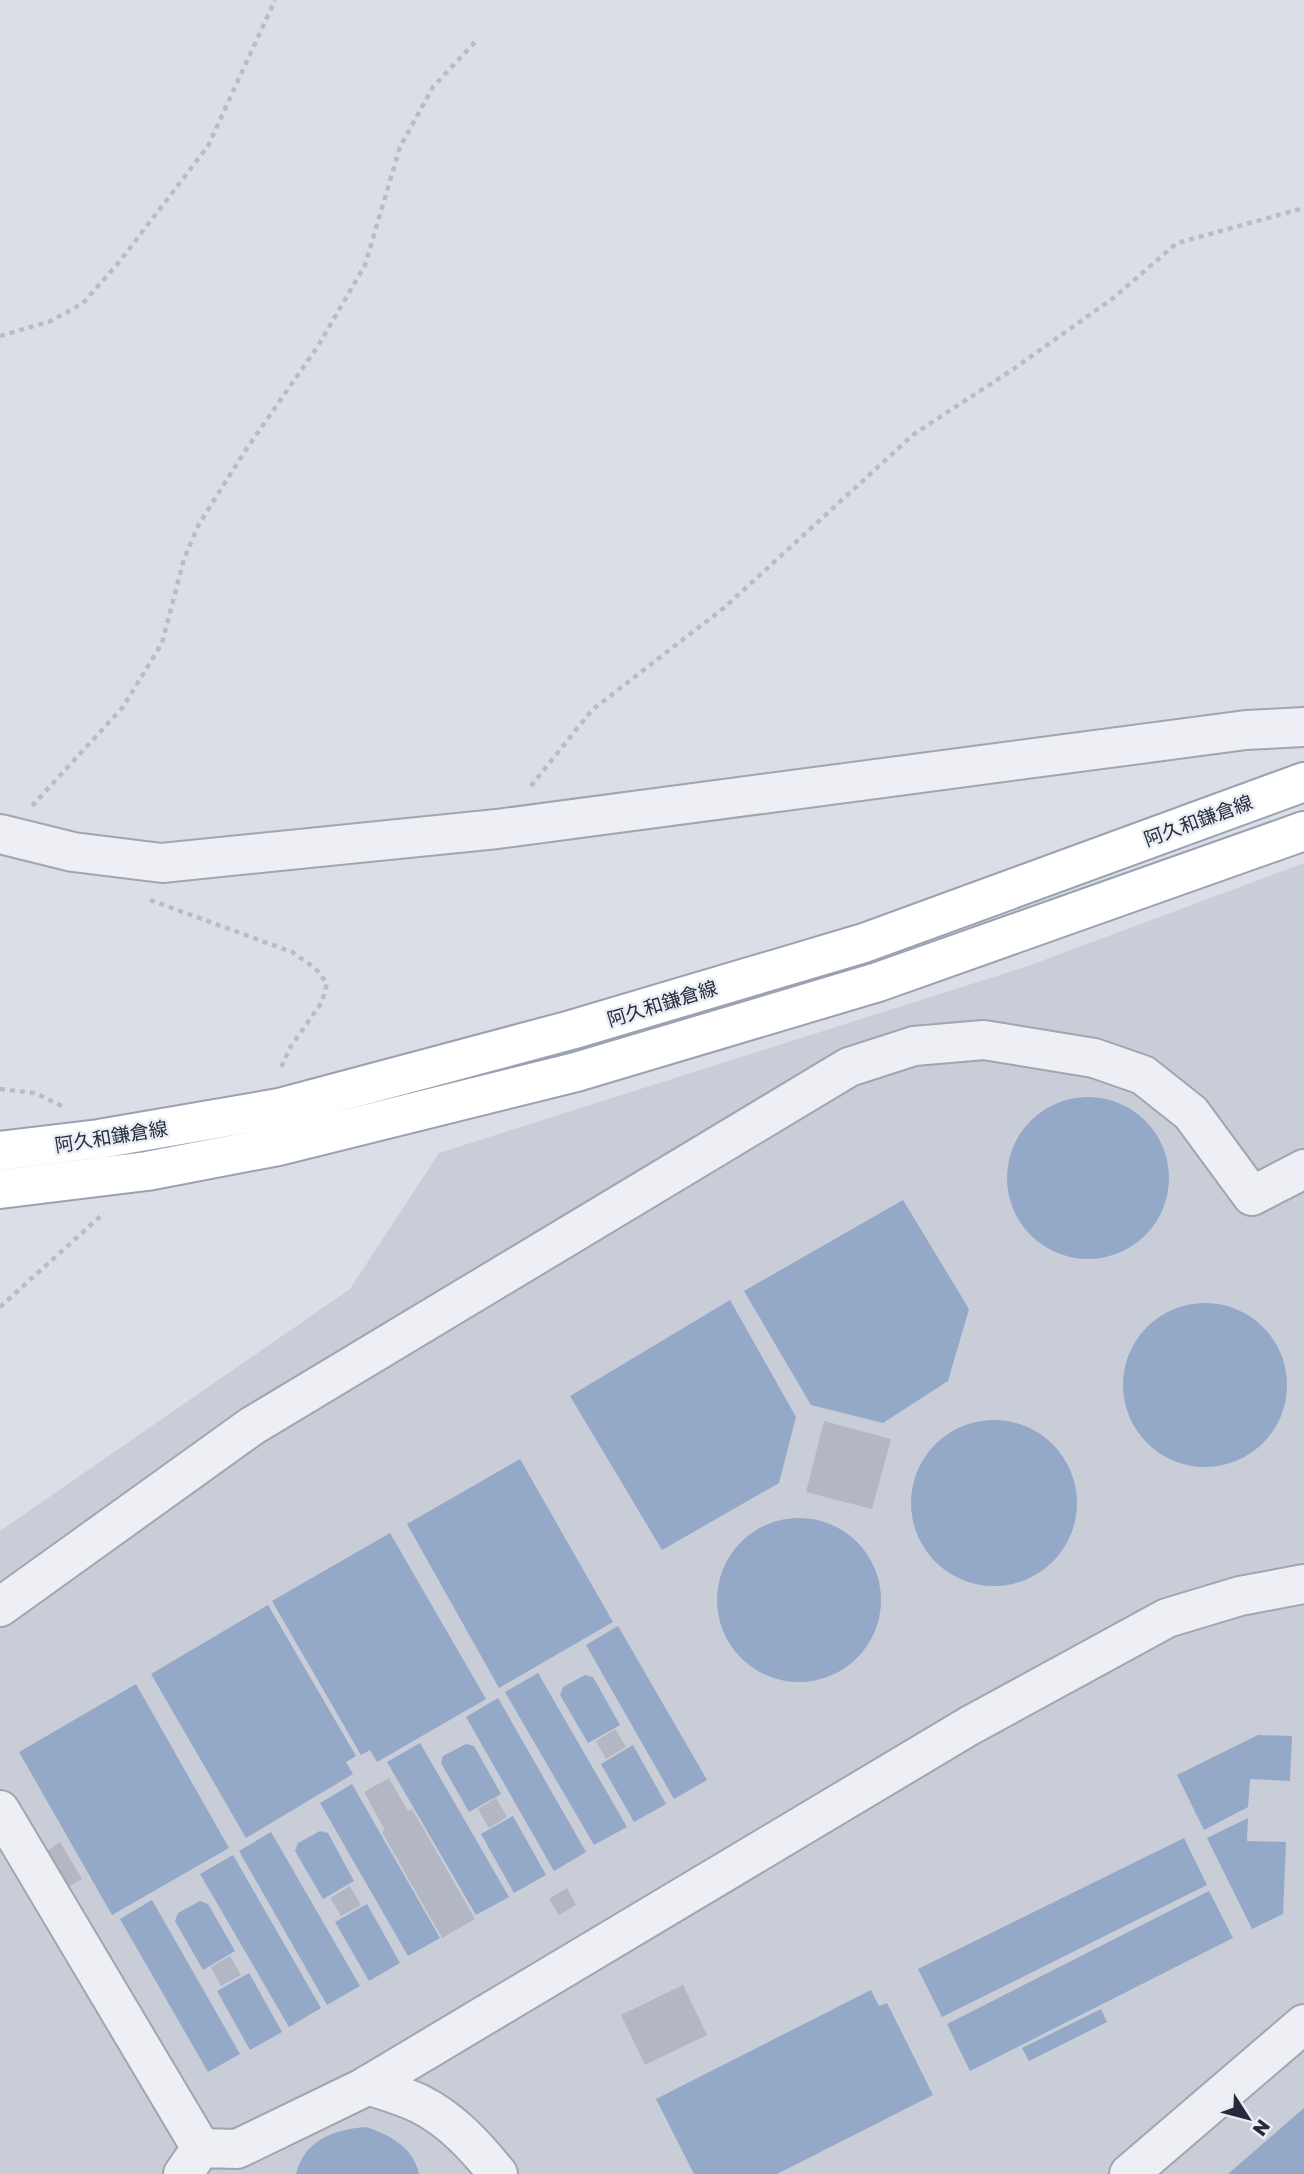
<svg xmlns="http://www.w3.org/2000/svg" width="1304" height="2174" font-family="'Golos Text','Noto Sans JP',sans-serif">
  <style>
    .built { fill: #c9cdd8 }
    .water { fill: #94a8c8 }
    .building { fill: #b2b7c3 }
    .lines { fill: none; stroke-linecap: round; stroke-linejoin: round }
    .minor-casing { stroke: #a1a5b0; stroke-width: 42 }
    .major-casing { stroke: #9aa1b2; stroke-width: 42 }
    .path { stroke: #babcc4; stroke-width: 4.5; stroke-dasharray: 5 5; stroke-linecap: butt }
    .minor { stroke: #eeeff4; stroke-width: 38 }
    .major { stroke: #fff; stroke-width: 38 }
    .labels { text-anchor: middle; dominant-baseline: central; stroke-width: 5; stroke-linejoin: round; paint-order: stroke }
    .street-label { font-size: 19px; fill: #252b3c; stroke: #eaedf4 }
  </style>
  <rect width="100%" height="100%" fill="#dbdee6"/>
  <polygon class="built" points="1304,863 1304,2174 0,2174 0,1531 350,1289 439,1153 1031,965"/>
  <g class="water">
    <circle cx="1088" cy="1178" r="81"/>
    <polygon points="903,1200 969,1309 948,1381 883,1423 811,1405 744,1291"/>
    <polygon points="730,1300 796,1417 779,1483 662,1550 570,1396"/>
    <circle cx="1205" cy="1385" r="82"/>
    <circle cx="994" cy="1503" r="83"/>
    <polygon points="520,1459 613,1622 499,1688 407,1524"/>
    <circle cx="799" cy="1600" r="82"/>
    <polygon points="390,1533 486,1699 377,1762 370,1750 361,1755 272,1601"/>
    <polygon points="268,1605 356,1756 346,1762 353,1774 246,1838 151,1674"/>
    <polygon points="618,1626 707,1780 674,1799 586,1645"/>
    <polygon points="538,1673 627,1827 594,1845 505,1692"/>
    <polygon points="585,1675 593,1677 620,1725 588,1743 560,1695 563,1687"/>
    <polygon points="136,1684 229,1848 112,1915 19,1752"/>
    <polygon points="498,1698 586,1852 554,1871 466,1717"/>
    <polygon points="1258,1735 1292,1736 1290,1781 1250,1779 1248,1807 1204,1830 1177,1775"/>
    <polygon points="420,1743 509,1897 476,1915 387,1762"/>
    <polygon points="466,1744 474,1746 501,1794 469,1812 441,1763 443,1756"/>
    <polygon points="633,1745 666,1804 634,1822 601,1764"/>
    <polygon points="352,1784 440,1938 408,1956 320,1803"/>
    <polygon points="513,1816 546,1875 514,1893 481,1834"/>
    <polygon points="1248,1818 1247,1841 1286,1842 1283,1914 1252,1929 1207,1838"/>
    <polygon points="320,1831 328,1833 354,1881 323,1899 295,1851 298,1843"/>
    <polygon points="271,1832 360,1986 327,2005 239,1851"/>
    <polygon points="1184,1838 1207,1885 942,2017 918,1969"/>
    <polygon points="233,1855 321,2008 289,2027 200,1874"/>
    <polygon points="1209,1891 1233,1938 970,2071 947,2024"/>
    <polygon points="152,1900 240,2054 208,2072 120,1919"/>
    <polygon points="200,1901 208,1904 235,1951 203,1970 175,1921 178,1913"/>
    <polygon points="367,1904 400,1963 369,1981 335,1922"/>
    <polygon points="249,1973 282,2032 250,2050 217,1991"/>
    <polygon points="871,1990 879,2006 887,2003 933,2095 777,2174 694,2174 656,2099"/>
    <polygon points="1101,2009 1107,2022 1029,2061 1022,2048"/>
    <polygon points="1304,2108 1304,2174 1228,2174"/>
    <path d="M366,2127C390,2135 413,2147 419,2174H296C304,2140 335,2129 366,2127Z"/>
  </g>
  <g class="building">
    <polygon points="824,1421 891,1439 872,1509 806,1492"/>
    <polygon points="615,1729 626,1747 606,1759 596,1741"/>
    <polygon points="389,1778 408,1811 412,1809 475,1919 442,1938 382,1832 385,1830 364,1792"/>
    <polygon points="496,1798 507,1817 489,1828 478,1809"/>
    <polygon points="60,1842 82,1879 68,1887 47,1851"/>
    <polygon points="350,1886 361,1905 341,1916 330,1898"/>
    <polygon points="567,1888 576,1905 559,1915 549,1899"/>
    <polygon points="230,1956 241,1975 221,1986 211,1967"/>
    <polygon points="683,1985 707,2035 645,2065 621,2015"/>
  </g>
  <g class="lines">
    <g class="minor-casing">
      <g id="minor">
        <polyline points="0,834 73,852 162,863 497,829 1246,730 1304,727"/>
        <polyline points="0,1607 252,1426 849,1067 914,1046 984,1040 1094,1058 1143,1075 1191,1113 1252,1196 1304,1169"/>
        <polyline points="0,1810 201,2148"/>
        <path d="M368,2085C385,2091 404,2096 420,2104C452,2120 476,2147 498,2174"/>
        <polyline points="183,2174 201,2148 237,2149 363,2088 969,1726 1167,1618 1240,1596 1304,1584"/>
        <polyline points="1129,2174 1304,2024"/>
      </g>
    </g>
    <g class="major-casing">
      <g id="major">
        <polyline points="0,1151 99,1139 279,1108 571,1030 864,943 1304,782"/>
        <polyline points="0,1189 147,1171 278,1146 576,1072 878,982 1304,831"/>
      </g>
    </g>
    <g class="path">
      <polyline points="0,336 51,321 83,303 120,261 208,146 275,0"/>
      <polyline points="531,786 592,710 725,607 914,434 1012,370 1112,299 1177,243 1304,208"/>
      <polyline points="32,806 123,707 162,643 184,559 199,524 245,451 318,346 365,265 400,147 433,87 475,42"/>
      <polyline points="150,900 292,952 315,968 327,983 322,1002 291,1046 280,1070"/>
      <polyline points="0,1089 35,1093 62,1106"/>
      <polyline points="0,1307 104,1213"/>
    </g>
    <use href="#minor" class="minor"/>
    <use href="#major" class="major"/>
  </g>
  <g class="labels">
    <g class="street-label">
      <text transform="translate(1198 820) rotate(-20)">阿久和鎌倉線</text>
      <text transform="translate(662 1003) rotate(-17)">阿久和鎌倉線</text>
      <text transform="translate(111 1136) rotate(-9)">阿久和鎌倉線</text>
    </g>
  </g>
  <g transform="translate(1248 2118) rotate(126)" stroke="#eaedf4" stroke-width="5" paint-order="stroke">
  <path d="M0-5L12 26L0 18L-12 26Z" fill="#252b3c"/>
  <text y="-10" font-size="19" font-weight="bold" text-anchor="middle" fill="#252b3c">N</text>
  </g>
</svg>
